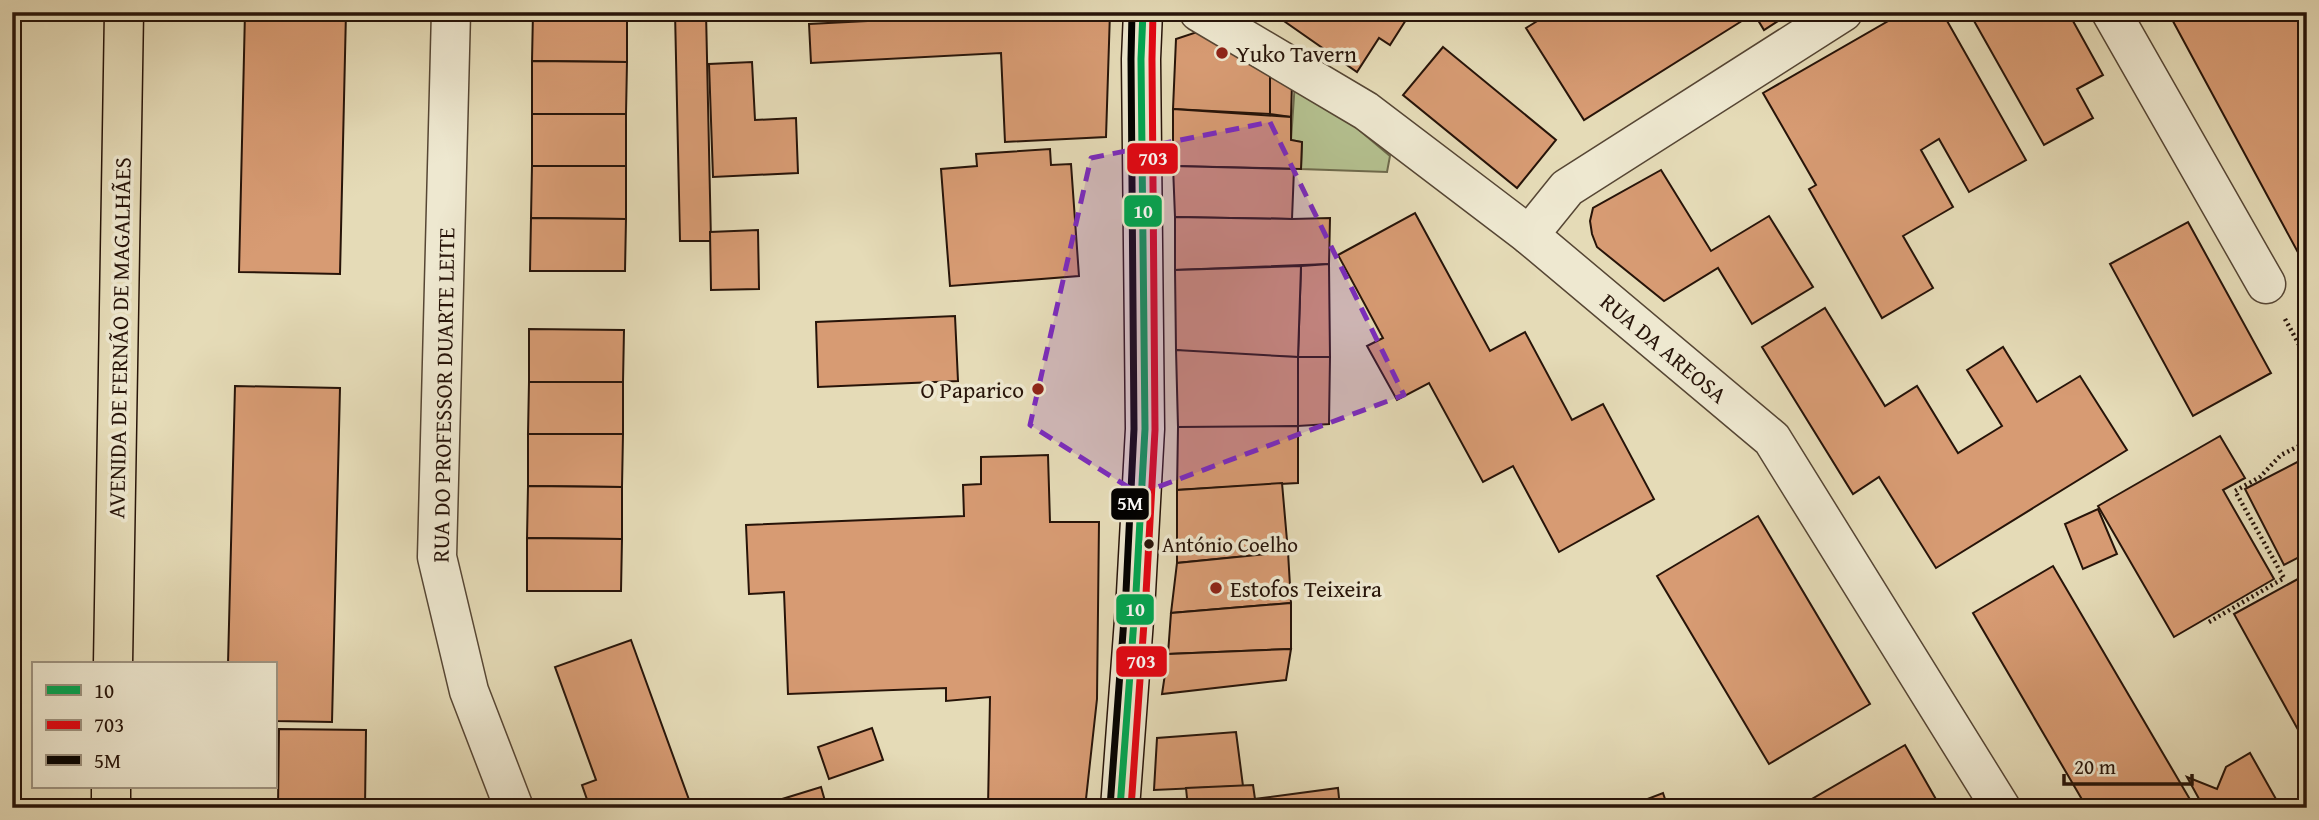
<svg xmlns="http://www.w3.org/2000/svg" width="2319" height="820" font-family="'Gentium Book Plus',serif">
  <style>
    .green { fill: #b4c08f; stroke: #6e6a4c; stroke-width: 2 }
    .building { fill: #d79b73; stroke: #271409; stroke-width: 2 }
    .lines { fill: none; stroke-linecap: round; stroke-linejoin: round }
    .minor-casing { stroke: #564634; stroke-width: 41 }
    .secondary-casing { stroke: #271409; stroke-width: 41 }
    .primary-casing { stroke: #271409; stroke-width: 41 }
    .path { stroke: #271409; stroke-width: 4.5; stroke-dasharray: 2 3.5; stroke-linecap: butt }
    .minor { stroke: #eee8d0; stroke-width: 38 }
    .secondary { stroke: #eee8d0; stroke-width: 38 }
    .primary { stroke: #e5dbb7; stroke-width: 38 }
    .bus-1-casing { stroke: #eee8d0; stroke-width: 12 }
    .bus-2-casing { stroke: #eee8d0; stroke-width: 12 }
    .bus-3-casing { stroke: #eee8d0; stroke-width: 12 }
    .bus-1 { stroke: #00a651; stroke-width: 7 }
    .bus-2 { stroke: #e30613; stroke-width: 7 }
    .bus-3 { stroke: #000; stroke-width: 7 }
    .marked { fill: #7b2cbf; fill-opacity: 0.2; stroke: #7b2cbf; stroke-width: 5; stroke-dasharray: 14 9; stroke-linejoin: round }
    .poi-dot { fill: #8f2418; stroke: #eee8d0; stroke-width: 2.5 }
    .bus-dot { fill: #271409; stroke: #eee8d0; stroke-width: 2.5 }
    .labels { text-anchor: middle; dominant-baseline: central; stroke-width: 7; stroke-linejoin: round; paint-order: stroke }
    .bus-label { font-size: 21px; fill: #271409; stroke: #eee8d0; text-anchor: start }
    .poi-label { font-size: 23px; fill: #271409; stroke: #eee8d0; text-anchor: start }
    .street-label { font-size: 23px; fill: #271409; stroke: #eee8d0 }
    .line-badge { stroke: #eee8d0; stroke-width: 2.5 }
    .badge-label { font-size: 19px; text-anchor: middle; font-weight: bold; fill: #fff }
  </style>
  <rect width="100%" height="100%" fill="#e5dbb7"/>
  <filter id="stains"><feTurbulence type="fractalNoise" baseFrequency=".00286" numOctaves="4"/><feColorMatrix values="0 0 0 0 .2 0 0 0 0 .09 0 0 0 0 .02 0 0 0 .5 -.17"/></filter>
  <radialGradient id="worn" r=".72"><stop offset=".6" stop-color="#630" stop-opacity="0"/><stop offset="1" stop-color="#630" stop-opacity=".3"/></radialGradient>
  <polygon class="green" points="1295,82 1340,114 1390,156 1387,172 1301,169 1302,142 1291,140"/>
  <g class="building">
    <polygon points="245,12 346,12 340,274 239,272"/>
    <polygon points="533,12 627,12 627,62 532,61"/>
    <polygon points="675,12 706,12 711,241 680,241"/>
    <polygon points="1004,12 1110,12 1106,137 1005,142 1001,53 811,63 809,24 1004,14"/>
    <polygon points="1271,12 1411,12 1390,45 1379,38 1357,72"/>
    <polygon points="1552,12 1752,12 1753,14 1584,120 1526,28"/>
    <polygon points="1753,12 1792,12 1764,30"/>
    <polygon points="1904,12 1942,12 2026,160 1969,192 1939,139 1921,150 1953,207 1903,236 1933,288 1882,318 1809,189 1816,185 1763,93"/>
    <polygon points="1969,12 2068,12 2103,75 2077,89 2093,118 2044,145"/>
    <polygon points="2168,12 2295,12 2307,34 2307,256 2301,258"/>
    <polygon points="1197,32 1270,70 1270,114 1173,109 1176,39"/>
    <polygon points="1443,47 1556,140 1517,188 1403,95"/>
    <polygon points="532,61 627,62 626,114 532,114"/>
    <polygon points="752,62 755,120 796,118 798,173 713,177 709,64"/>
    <polygon points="1270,70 1292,83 1291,117 1270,114"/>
    <polygon points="1173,109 1291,117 1291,140 1302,142 1301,169 1173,166"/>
    <rect x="532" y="114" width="94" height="52"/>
    <polygon points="1050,149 1051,165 1071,164 1079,276 950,286 941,169 977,166 976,154"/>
    <polygon points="532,166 626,166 626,219 531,218"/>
    <polygon points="1173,166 1294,169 1292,219 1175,217"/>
    <polygon points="1661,170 1711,251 1769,216 1813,287 1752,324 1718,268 1664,301 1597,247 1592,234 1590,221 1593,208"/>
    <polygon points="1415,213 1490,351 1525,332 1572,420 1603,404 1654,499 1559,552 1513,466 1483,482 1429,383 1397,400 1367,346 1383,338 1338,255"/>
    <polygon points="1175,217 1292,219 1330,218 1329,264 1175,270"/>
    <polygon points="531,218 626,219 625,271 530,271"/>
    <polygon points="2188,222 2271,373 2193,416 2110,264"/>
    <polygon points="758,230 759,289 711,290 710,232"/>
    <polygon points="1329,264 1330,357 1298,357 1301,266"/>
    <polygon points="1301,266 1298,357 1207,355 1176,350 1175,270"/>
    <polygon points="1825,308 1885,406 1917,386 1958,453 2002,426 1967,370 2003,347 2037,402 2080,376 2127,450 1936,568 1879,477 1853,494 1762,347"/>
    <polygon points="955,316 958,381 818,387 816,322"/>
    <polygon points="529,329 624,330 623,382 529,382"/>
    <polygon points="1176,350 1298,357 1298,426 1245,429 1178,427"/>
    <polygon points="1298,357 1330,357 1329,424 1298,426"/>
    <polygon points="529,382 623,382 623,434 528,434"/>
    <polygon points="235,386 340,388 332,722 275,721 275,664 228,664"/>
    <polygon points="1298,426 1298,483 1177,490 1178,427"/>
    <polygon points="528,434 623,434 622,487 528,486"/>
    <polygon points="2220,436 2245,478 2223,490 2274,579 2174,637 2098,506"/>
    <polygon points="1048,455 1050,522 1099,522 1097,699 1085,808 988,808 990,697 946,701 946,688 788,694 784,592 749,594 746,525 964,516 963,485 981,484 981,457"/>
    <polygon points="2307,457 2307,568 2301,556 2284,565 2245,489"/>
    <polygon points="1282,483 1288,552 1177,563 1177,490"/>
    <polygon points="528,486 622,487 622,539 527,538"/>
    <polygon points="2098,509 2117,554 2083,569 2065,524"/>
    <polygon points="1758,516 1870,704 1769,764 1657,576"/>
    <polygon points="527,538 622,539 621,591 527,591"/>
    <polygon points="1288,552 1291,603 1171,613 1177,563"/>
    <polygon points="2053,566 2195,808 2087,808 1973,613"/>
    <polygon points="2307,574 2307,746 2234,614"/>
    <polygon points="1291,603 1291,649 1168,654 1171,613"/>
    <polygon points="631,640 692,808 590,808 582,785 596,780 555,667"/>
    <polygon points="1291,649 1286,680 1162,694 1168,654"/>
    <polygon points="872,728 883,760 829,779 818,747"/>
    <polygon points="279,729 366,730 365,808 278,808"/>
    <polygon points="1236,732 1243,786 1154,790 1157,738"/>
    <polygon points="1905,745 1941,808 1798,807"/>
    <polygon points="2250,753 2281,808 2204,808 2187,777 2217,789 2226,767"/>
    <polygon points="1253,785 1255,799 1237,799 1238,808 1188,808 1186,788"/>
    <polygon points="821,787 827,808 782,808 779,800"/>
    <polygon points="1338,788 1340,808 1255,808 1255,799"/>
    <polygon points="1663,793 1668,808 1624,808"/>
  </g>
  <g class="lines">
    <g class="minor-casing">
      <g id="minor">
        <polyline points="451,12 437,557 469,691 514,808"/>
        <polyline points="1199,12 1366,111 1529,235 1772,439 2001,808"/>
        <polyline points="2111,12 2266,284"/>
        <polyline points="1529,235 1567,188 1843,12"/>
      </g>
    </g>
    <g class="secondary-casing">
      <polyline id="secondary" points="1120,808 1136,593 1145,429 1141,59 1143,12"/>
    </g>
    <g class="primary-casing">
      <g id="primary">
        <polyline points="113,664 124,12"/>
        <polyline points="111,808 111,787"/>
      </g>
    </g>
    <g class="path">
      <polyline points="2285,319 2307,359"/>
      <polyline points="2209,622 2284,578 2235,491 2260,477 2281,455 2307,442"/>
    </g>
    <use href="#minor" class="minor"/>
    <use href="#secondary" class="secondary"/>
    <use href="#primary" class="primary"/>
    <g class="bus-1-casing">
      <polyline id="bus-1" points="1120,808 1136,593 1145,429 1141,59 1143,12"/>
    </g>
    <g class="bus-2-casing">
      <polyline id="bus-2" points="1131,808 1146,594 1155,430 1152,59 1153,12"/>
    </g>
    <g class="bus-3-casing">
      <polyline id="bus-3" points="1110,807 1126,592 1134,429 1131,59 1132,12"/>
    </g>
    <use href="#bus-1" class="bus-1"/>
    <use href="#bus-2" class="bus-2"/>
    <use href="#bus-3" class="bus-3"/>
  </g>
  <path class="marked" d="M1270,122L1404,395L1139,494L1030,425L1091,158Z"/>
  <g class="poi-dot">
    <circle cx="1222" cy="53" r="7"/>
    <circle cx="1038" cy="389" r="7"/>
    <circle cx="1216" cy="588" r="7"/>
  </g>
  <circle class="bus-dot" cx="1149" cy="544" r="6"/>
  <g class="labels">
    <g class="bus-label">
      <text x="1162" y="544">António Coelho</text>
    </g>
    <g class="poi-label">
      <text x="1236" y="53">Yuko Tavern</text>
      <text x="1024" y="389" text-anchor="end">O Paparico</text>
      <text x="1230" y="588">Estofos Teixeira</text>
    </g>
    <g class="street-label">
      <text transform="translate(119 338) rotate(-89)">AVENIDA DE FERNÃO DE MAGALHÃES</text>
      <text transform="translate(1664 348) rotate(40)">RUA DA AREOSA</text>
      <text transform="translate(443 395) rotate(-89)">RUA DO PROFESSOR DUARTE LEITE</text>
    </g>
  </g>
  <g class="line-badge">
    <rect x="1126" y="142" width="53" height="33" rx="7" fill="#e30613"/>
    <rect x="1123" y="194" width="40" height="34" rx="7" fill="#00a651"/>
    <rect x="1110" y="487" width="40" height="34" rx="7" fill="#000"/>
    <rect x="1115" y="593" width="40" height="33" rx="7" fill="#00a651"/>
    <rect x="1115" y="645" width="53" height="33" rx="7" fill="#e30613"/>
  </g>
  <g class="badge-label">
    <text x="1153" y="165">703</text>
    <text x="1143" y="218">10</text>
    <text x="1130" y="510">5M</text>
    <text x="1135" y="616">10</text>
    <text x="1141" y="668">703</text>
  </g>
  <rect width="2319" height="820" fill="none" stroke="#e5dbb7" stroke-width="42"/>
  <rect x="14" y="14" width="2291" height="792" fill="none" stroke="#271409" stroke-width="3.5"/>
  <rect x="21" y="21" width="2277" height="778" fill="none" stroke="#271409" stroke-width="2"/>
  <rect x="32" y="662" width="245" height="126" fill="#eee8d0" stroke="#9e9380" stroke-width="2"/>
  <rect x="46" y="685" width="35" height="10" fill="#00a651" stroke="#9e9380" stroke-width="2"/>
  <text x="94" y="698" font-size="21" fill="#271409">10</text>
  <rect x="46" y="720" width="35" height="10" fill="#e30613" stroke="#9e9380" stroke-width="2"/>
  <text x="94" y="732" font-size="21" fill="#271409">703</text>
  <rect x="46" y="755" width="35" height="10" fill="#000000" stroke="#9e9380" stroke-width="2"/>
  <text x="94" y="768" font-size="21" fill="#271409">5M</text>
  <path d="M2064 774v10h128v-10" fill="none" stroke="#271409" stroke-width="3.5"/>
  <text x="2074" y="774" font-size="21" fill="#271409" stroke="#eee8d0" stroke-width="5" paint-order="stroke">20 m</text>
  <rect width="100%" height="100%" filter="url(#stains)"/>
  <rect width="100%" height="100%" fill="url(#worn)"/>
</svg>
